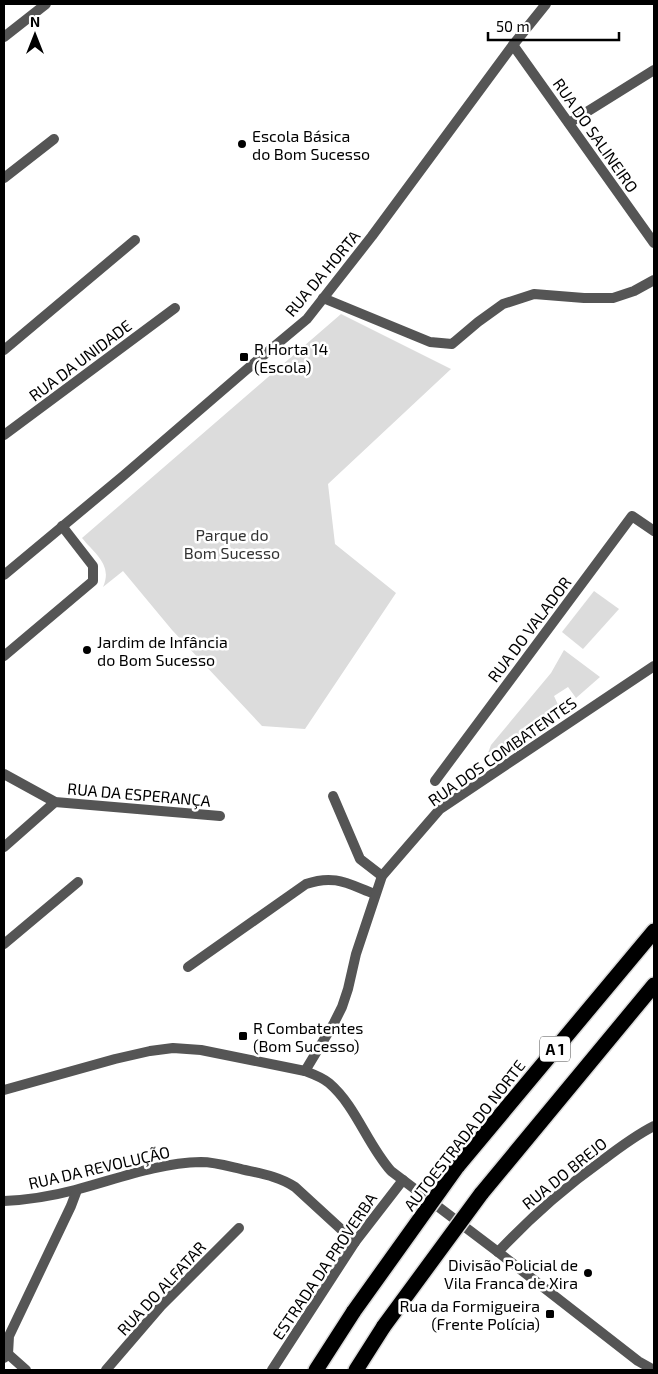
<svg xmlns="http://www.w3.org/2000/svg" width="658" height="1374" font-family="'Exo 2',sans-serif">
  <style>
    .green { fill: #dcdcdc }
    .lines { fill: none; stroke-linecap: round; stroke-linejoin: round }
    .motorway-casing { stroke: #dbdbdb; stroke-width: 18 }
    .minor { stroke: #555; stroke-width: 10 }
    .tertiary { stroke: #555; stroke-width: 10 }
    .motorway { stroke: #000; stroke-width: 15 }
    .motorway-bridge-casing { stroke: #dbdbdb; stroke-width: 18; stroke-linecap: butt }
    .motorway-bridge { stroke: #000; stroke-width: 15 }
    .poi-dot { fill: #000; stroke: #fff; stroke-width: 2 }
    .labels { text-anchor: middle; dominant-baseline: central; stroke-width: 5; stroke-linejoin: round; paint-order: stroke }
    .shield { fill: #fff; stroke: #4c4c4c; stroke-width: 1 }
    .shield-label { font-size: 15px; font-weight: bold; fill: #000 }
    .poi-label { font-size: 16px; fill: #000; stroke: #fff; text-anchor: start }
    .street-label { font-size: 16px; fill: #000; stroke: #fff }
    .park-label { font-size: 16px; fill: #333; stroke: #fff }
  </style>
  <rect width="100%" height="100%" fill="#fff"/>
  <g class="green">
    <path d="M341,314L451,369L328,484L335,544L396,593L305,729L262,726L172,630L123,571L103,587C113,565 95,554 82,538Z"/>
    <polygon points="594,591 619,609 583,649 562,632"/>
    <polygon points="564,650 600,677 576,698 568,687 554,696 560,709 500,751 488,753 491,745 551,673"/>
  </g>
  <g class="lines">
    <g class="motorway-casing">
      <g id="motorway">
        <polyline points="457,1167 654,931"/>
        <polyline points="481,1194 654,985"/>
        <polyline points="316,1370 354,1311"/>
        <polyline points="356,1370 384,1326"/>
      </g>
    </g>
    <g class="minor">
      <polyline points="4,37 46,4"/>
      <polyline points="513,45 654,243"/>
      <polyline points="569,123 654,70"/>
      <polyline points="4,178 54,139"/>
      <polyline points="323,298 430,342 452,344 478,322 503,304 534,294 584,298 613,298 634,291 654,280"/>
      <polyline points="4,350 135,240"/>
      <polyline points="4,435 175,308"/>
      <polyline points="4,575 123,476 246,370 307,319 372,236 513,45 546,4"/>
      <polyline points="4,656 93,581 93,566 62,526"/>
      <polyline points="4,774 55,802 220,816"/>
      <polyline points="435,781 632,516 654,531"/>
      <polyline points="333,796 360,859 382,876"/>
      <polyline points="4,847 55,802"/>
      <polyline points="4,944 78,882"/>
      <path d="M188,967L306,884C335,874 348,884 375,894"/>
      <path d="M4,1201C27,1200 52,1196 75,1190C117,1179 157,1163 201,1162C216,1162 231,1167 245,1170C263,1174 280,1177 295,1187L355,1242"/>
      <path d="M498,1252C530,1218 565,1187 603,1160C620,1147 636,1135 654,1126"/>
      <polyline points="8,1354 26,1370"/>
      <polyline points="4,1358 8,1354 9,1336 71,1206 77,1190"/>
      <polyline points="106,1370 161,1306 239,1228"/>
      <polyline points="272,1370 355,1242 403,1180"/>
    </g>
    <g class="tertiary">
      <polyline points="305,1071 334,1023 342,1007 348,989 356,954 382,876 440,809 654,666"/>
      <path d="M4,1090L115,1059L150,1051L173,1048L201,1050L305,1071C313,1074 322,1077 329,1083C356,1106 367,1144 391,1171L498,1252L638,1361L654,1370"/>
    </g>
    <use href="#motorway" class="motorway"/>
    <g class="motorway-bridge-casing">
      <g id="motorway-bridge">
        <polyline points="354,1311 457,1167"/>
        <polyline points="384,1326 481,1194"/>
      </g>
    </g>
    <use href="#motorway-bridge" class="motorway-bridge"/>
  </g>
  <g class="poi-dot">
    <circle cx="242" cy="144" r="5"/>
    <rect x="239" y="352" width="10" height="10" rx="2.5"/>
    <circle cx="87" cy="650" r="5"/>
    <rect x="238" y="1031" width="10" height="10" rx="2.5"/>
    <circle cx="588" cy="1273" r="5"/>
    <rect x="545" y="1309" width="10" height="10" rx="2.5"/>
  </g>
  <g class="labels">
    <rect class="shield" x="540" y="1036.5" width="30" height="25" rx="4"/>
    <g class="shield-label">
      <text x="555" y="1049">A 1</text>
    </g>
    <g class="poi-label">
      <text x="252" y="135">Escola Básica<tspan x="252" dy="18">do Bom Sucesso</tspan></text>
      <text x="254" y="348">R Horta 14<tspan x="254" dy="18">(Escola)</tspan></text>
      <text x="97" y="641">Jardim de Infância<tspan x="97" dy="18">do Bom Sucesso</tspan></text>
      <text x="253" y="1027">R Combatentes<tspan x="253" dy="18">(Bom Sucesso)</tspan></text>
      <text x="578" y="1264" text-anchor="end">Divisão Policial de<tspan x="578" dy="18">Vila Franca de Xira</tspan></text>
      <text x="540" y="1305" text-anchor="end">Rua da Formigueira<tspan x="540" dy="18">(Frente Polícia)</tspan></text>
    </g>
    <g class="street-label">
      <text transform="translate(596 135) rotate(55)">RUA DO SALINEIRO</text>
      <text transform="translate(322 273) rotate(-50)">RUA DA HORTA</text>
      <text transform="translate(80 360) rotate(-37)">RUA DA UNIDADE</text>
      <text transform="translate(529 629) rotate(-53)">RUA DO VALADOR</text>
      <text transform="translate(502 751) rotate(-35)">RUA DOS COMBATENTES</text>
      <text transform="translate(139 794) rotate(5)">RUA DA ESPERANÇA</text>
      <text transform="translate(464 1135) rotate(-52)">AUTOESTRADA DO NORTE</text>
      <text transform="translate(99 1167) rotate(-13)">RUA DA REVOLUÇÃO</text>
      <text transform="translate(564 1173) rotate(-39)">RUA DO BREJO</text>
      <text transform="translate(324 1266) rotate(-56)">ESTRADA DA PROVERBA</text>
      <text transform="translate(161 1288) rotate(-47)">RUA DO ALFATAR</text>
    </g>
    <g class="park-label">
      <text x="232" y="534">Parque do<tspan x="232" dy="18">Bom Sucesso</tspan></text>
    </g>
  </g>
  <rect width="658" height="1374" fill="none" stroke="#000000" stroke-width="10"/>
  <g transform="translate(35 35)" stroke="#ffffff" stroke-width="4" paint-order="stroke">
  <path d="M0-4L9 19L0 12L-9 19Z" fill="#000000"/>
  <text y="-8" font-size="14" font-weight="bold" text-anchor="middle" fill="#000000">N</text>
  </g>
  <path d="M488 32v8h131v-8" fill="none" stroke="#000000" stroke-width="2.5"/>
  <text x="496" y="32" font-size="15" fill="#000000" stroke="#ffffff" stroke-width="4" paint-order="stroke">50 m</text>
</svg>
